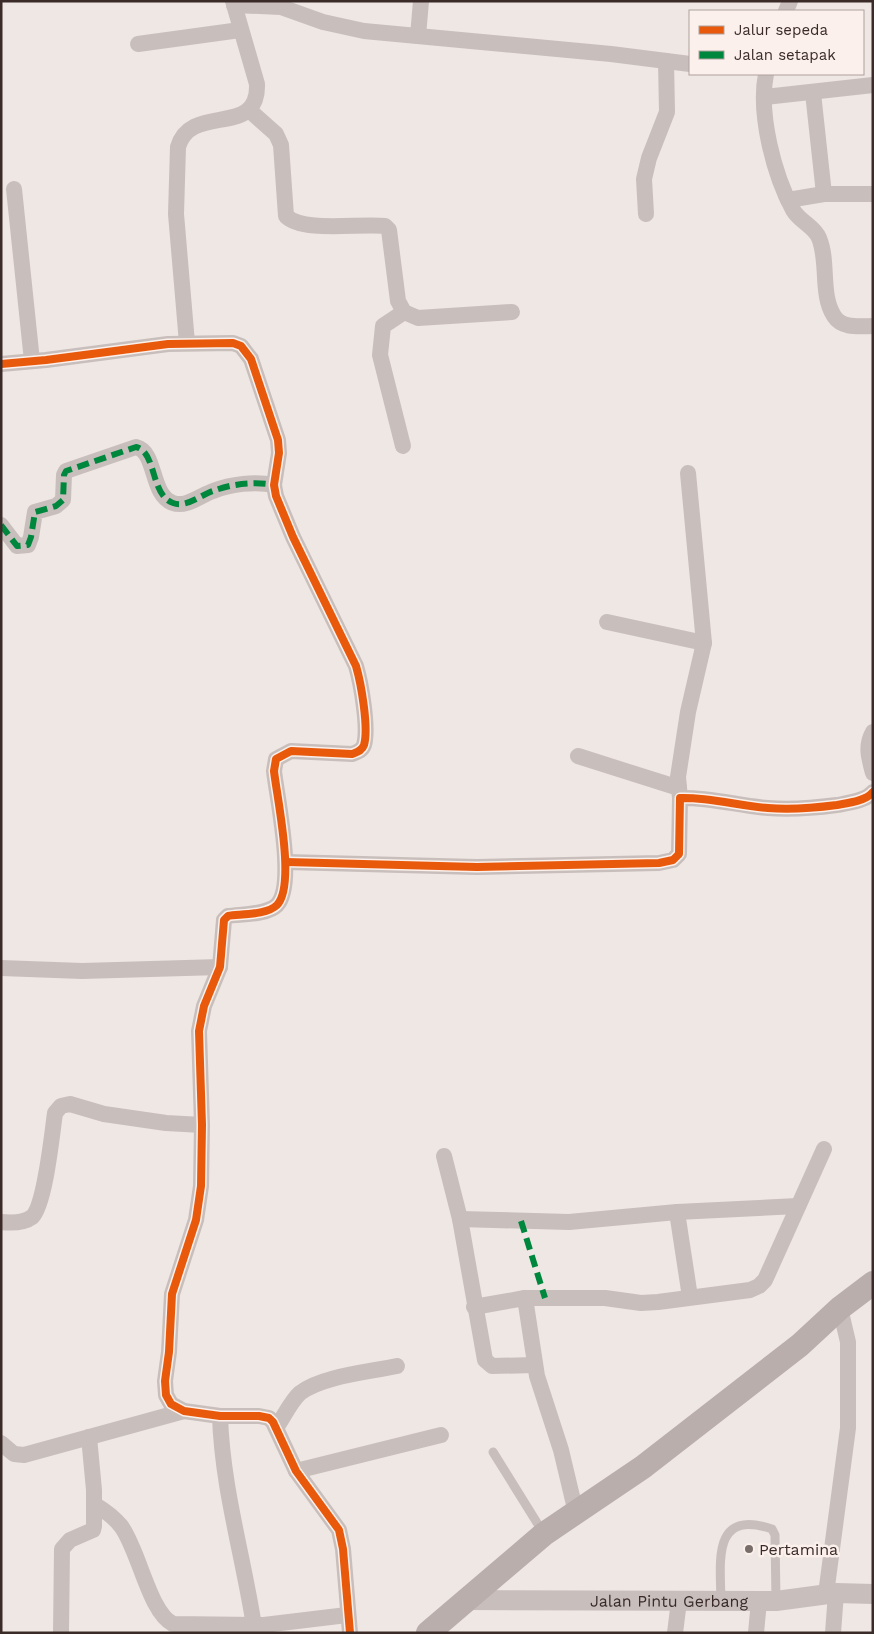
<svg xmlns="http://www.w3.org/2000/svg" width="874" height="1634" font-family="'Work Sans',sans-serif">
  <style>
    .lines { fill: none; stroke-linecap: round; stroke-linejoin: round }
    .service { stroke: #c8bfbc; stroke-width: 9 }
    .minor { stroke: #c8bfbc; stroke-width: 16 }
    .tertiary { stroke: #c8bfbc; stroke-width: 20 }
    .secondary { stroke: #b9aeac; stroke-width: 24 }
    .quiet { stroke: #00873e; stroke-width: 6; stroke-dasharray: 12 6; stroke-linecap: butt }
    .cycleway-casing { stroke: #fbf0eb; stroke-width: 11 }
    .cycleway { stroke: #e8590c; stroke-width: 8 }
    .poi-dot { fill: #796d6a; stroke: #fbf0eb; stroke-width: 2 }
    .labels { text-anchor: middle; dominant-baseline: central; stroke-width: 5; stroke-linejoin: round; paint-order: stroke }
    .poi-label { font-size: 16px; fill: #3a2b29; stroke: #fbf0eb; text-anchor: start }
    .street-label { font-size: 16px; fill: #3a2b29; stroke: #fbf0eb }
  </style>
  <rect width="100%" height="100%" fill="#efe7e3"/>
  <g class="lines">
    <g class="service">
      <polyline points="493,1452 544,1534"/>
      <path d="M721,1600C720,1559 713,1509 772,1529L775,1535L776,1601"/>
    </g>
    <g class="minor">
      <polyline points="234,5 281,7 323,22 364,31 611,54 690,64"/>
      <polyline points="786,11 790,1"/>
      <polyline points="418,36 421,1"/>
      <polyline points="138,44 240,30"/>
      <path d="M766,74C758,114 774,175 793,210C800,222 814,226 819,238C829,262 820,294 834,316C842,329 860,326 873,326"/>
      <polyline points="813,93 824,194"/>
      <polyline points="765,97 873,85"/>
      <path d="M249,110L276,134L281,145L286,216C303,233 360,223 385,226L389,230L398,301L404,312L418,318L512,312"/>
      <polyline points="14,189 32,361"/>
      <polyline points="788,200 824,194 873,194"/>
      <polyline points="646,214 644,179 649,158 667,112 666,61"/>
      <path d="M187,343L176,214L178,147C191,102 259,139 257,84L233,1"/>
      <path d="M1,364L46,360L168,344L233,343L241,346L251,359L278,440L279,453L274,485L276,496L293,537L356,666C361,683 369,728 364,745C362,751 357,752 352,754L291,751L276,759L274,771C277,798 296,885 277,905C267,915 241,914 228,916L224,920L220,967L204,1006L199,1031L202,1125L201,1186L196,1220L172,1294L169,1352L165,1381L166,1395L171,1404L184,1411L220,1416H259L269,1418L273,1422L296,1471L339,1530L343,1549L350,1633"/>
      <polyline points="403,446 380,355 383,326 404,312"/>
      <path d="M1,525L17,546L28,545L31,537L35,512L56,506L63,500L64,475L66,471L136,447C157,452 150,495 173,503C186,508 201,495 213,491C231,484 255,481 274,485"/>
      <polyline points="607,622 704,643"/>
      <path d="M873,732C865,746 869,758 873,773"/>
      <polyline points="578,756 679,788"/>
      <polyline points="680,798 678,777 688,712 704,643 688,473"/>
      <path d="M286,862L477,867L659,863L673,860L679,854L680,798C710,797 739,806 768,808C792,810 814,808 837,805C848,803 866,801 873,792"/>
      <polyline points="1,968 82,971 220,967"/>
      <polyline points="444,1156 460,1219 485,1360 492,1366 535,1365"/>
      <polyline points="677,1212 690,1297"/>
      <polyline points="460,1219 569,1222 677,1212 798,1206"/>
      <path d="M1,1222C11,1223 24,1223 32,1217C45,1205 52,1134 55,1113L61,1106L70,1104L104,1114L166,1123L202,1125"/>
      <polyline points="525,1298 537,1376 561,1450 576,1513"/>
      <polyline points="474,1307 525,1298 605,1298 641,1303 658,1302 750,1290 759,1286 765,1280 824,1149"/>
      <path d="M220,1416C222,1485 242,1552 253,1620L257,1625"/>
      <path d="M276,1428C283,1418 291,1401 300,1393C322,1376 370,1372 397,1366"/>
      <polyline points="1,1443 14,1454 24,1455 184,1411"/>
      <polyline points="296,1471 441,1435"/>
      <path d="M94,1504C104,1510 114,1517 121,1526C139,1550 149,1612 173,1624L264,1625L347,1615"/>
      <polyline points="826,1594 848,1428 848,1342 840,1308"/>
      <polyline points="61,1633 62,1549 70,1540 93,1530 94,1526 94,1490 89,1437"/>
      <polyline points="675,1633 679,1601"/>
      <polyline points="756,1633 759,1601"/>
      <polyline points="833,1633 836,1593"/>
    </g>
    <path class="tertiary" id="s1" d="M465,1600L776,1601L836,1593L873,1594"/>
    <polyline class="secondary" points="428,1633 544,1534 643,1467 800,1345 840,1308 873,1283"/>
    <g class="quiet">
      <path d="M1,525L17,546L28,545L31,537L35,512L56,506L63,500L64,475L66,471L136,447C157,452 150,495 173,503C186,508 201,495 213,491C231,484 255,481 274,485"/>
      <polyline points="521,1221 545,1298"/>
    </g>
    <g class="cycleway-casing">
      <g id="cycleway">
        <path d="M1,364L46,360L168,344L233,343L241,346L251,359L278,440L279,453L274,485L276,496L293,537L356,666C361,683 369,728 364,745C362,751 357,752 352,754L291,751L276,759L274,771C277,798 296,885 277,905C267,915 241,914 228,916L224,920L220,967L204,1006L199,1031L202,1125L201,1186L196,1220L172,1294L169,1352L165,1381L166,1395L171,1404L184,1411L220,1416H259L269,1418L273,1422L296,1471L339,1530L343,1549L350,1633"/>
        <path d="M286,862L477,867L659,863L673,860L679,854L680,798C710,797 739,806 768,808C792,810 814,808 837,805C848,803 866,801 873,792"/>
      </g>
    </g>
    <use href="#cycleway" class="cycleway"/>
  </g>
  <circle class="poi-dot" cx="749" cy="1549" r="5"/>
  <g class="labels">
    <g class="poi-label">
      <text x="759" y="1549">Pertamina</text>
    </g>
    <g class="street-label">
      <text stroke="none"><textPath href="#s1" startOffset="204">Jalan Pintu Gerbang</textPath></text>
    </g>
  </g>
  <rect width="874" height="1634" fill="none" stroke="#3a2b29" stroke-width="5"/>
  <rect x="689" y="10" width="175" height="65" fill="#fbf0eb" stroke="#aea19d"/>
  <rect x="699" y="26" width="25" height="8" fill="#e8590c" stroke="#aea19d"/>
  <text x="734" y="35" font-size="15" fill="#3a2b29">Jalur sepeda</text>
  <rect x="699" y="51" width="25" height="8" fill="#00873e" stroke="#aea19d"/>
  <text x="734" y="60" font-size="15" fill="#3a2b29">Jalan setapak</text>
</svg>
